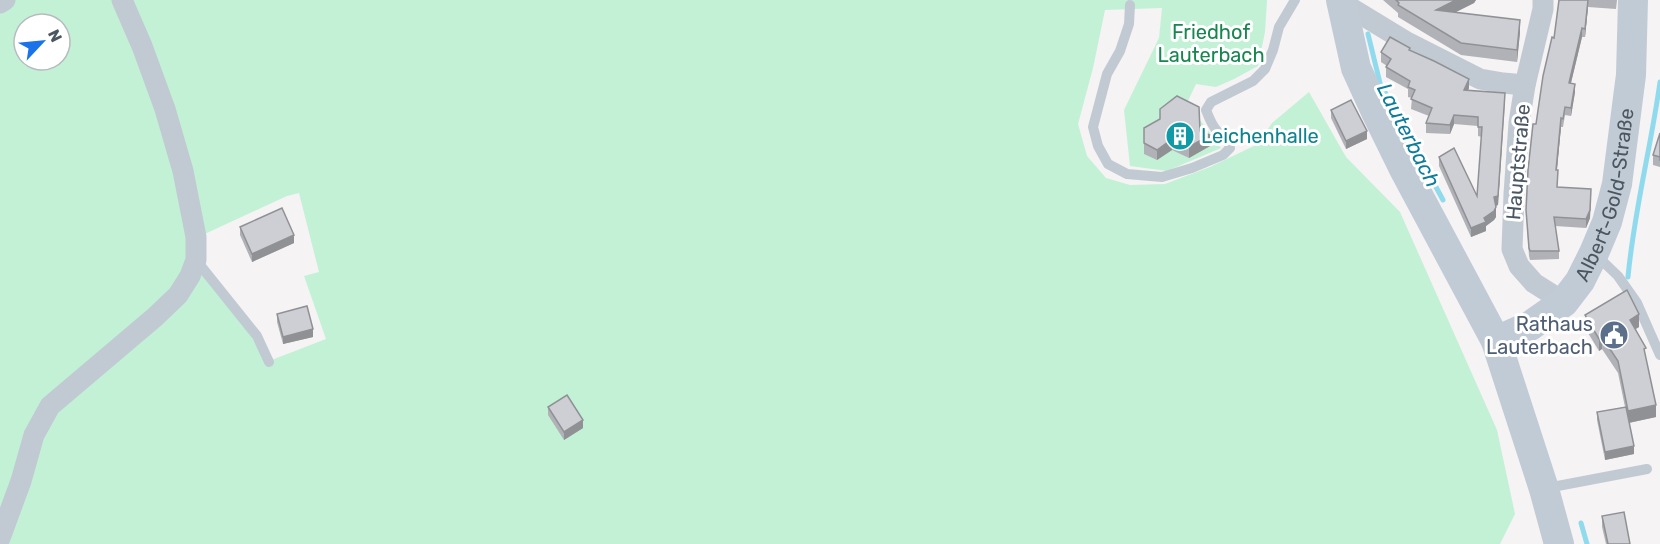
<svg xmlns="http://www.w3.org/2000/svg" width="1660" height="544" font-family="Rubik,sans-serif">
  <style>
    .green { fill: #c3f1d5; fill-rule: evenodd }
    .lines { fill: none; stroke-linecap: round; stroke-linejoin: round }
    .stream { stroke: #90daee; stroke-width: 5 }
    .lane { stroke: #c1cad2; stroke-width: 10 }
    .street { stroke: #c1cad2; stroke-width: 21 }
    .secondary { stroke: #c1cbd6; stroke-width: 30 }
    .wall { fill: #b0b2b7 }
    .shaded-wall { fill: #909195 }
    .building { fill: #cdcfd5; stroke: #909195; stroke-width: 1.5 }
    .labels { text-anchor: middle; dominant-baseline: central; stroke-width: 6; stroke-linejoin: round; paint-order: stroke }
    .park-label { font-size: 20px; fill: #17864f; stroke: #fff }
    .culture-label { font-size: 20px; fill: #0d838f; stroke: #fff; text-anchor: start }
    .street-label { font-size: 20px; fill: #4a5661; stroke: #fff }
    .service-label { font-size: 20px; fill: #4e5e75; stroke: #fff; text-anchor: end }
    .water-label { font-size: 21px; font-style: italic; fill: #0c7c9b; stroke: #fff }
  </style>
  <rect width="100%" height="100%" fill="#f5f3f3"/>
  <path class="green" d="M0,0H1267L1265,32L1258,66L1234,79L1216,87L1196,84L1187,103L1221,148L1167,171L1130,166L1124,110L1159,38L1162,8L1105,10L1093,68L1078,124L1087,156L1106,178L1130,185L1165,184L1210,167L1258,144L1272,123L1309,92L1346,157L1400,212L1497,430L1515,514L1500,544H0ZM24,24H60V60H24ZM299,193L319,272L304,276L326,339L269,361L196,261V238L287,196Z"/>
  <g class="lines">
    <g class="stream">
      <polyline points="1368,34 1380,83 1443,200"/>
      <path d="M1628,277C1634,211 1651,147 1660,82"/>
      <polyline points="1581,523 1587,544"/>
    </g>
    <g class="lane">
      <path d="M1130,5L1129,24L1120,51L1107,74L1093,127L1098,146L1108,164L1127,174L1162,177L1192,168L1223,155L1230,148C1227,138 1225,139 1218,132C1212,126 1209,118 1206,110L1211,102L1253,81L1265,69L1273,50L1279,27L1295,0"/>
      <polyline points="1596,255 1618,276 1637,303 1660,355"/>
      <polyline points="196,260 257,336 269,362"/>
      <polyline points="1547,488 1647,469"/>
    </g>
    <g class="street">
      <polyline points="1543,0 1543,9 1525,85 1519,123 1514,194 1512,249 1519,266 1534,283 1564,302"/>
      <polyline points="1341,2 1405,41 1480,79 1503,83 1525,85"/>
      <polyline points="0,3 5,0"/>
      <polyline points="0,538 21,481 34,435 50,406 155,317 178,295 190,276 196,260 196,237 183,171 165,109 142,46 122,0"/>
    </g>
    <g class="secondary">
      <polyline points="1341,0 1356,68 1377,114 1404,169 1496,341 1544,489 1559,544"/>
      <path id="s1" d="M1496,341L1530,326L1564,302L1580,281L1594,253L1607,222L1617,184L1628,98L1631,75L1633,0"/>
    </g>
  </g>
  <g class="wall">
    <polygon points="1383,0 1476,0 1474,3 1456,12 1520,32 1517,62 1461,55 1398,17 1398,13"/>
    <polygon points="1559,0 1617,0 1616,9 1588,7 1585,37 1582,37 1571,83 1575,92 1571,116 1565,115 1563,127 1561,127 1557,170 1558,179 1557,187 1591,198 1590,218 1586,228 1555,226 1559,251 1559,259 1530,260 1529,256 1526,210 1536,124 1554,38"/>
    <polygon points="1410,51 1469,88 1468,90 1505,102 1498,205 1496,206 1496,217 1494,220 1486,226 1486,231 1471,237 1439,166 1439,157 1477,196 1482,137 1478,136 1478,126 1454,124 1450,134 1426,133 1426,123 1429,116 1411,109 1412,98 1408,97 1408,89 1386,77 1386,67 1387,66 1381,62 1381,52"/>
    <polygon points="1331,110 1367,139 1346,149 1331,118"/>
    <polygon points="1144,128 1200,131 1210,146 1189,158 1172,150 1157,160 1144,154"/>
    <polygon points="1660,133 1660,171 1660,167 1653,165 1653,155"/>
    <polygon points="240,227 294,243 252,262 240,235"/>
    <polygon points="277,314 313,337 283,344 277,322"/>
    <polygon points="1585,315 1639,327 1636,329 1646,359 1656,417 1629,423 1634,454 1605,460 1597,420 1597,412 1625,407 1618,373 1602,349 1599,351 1585,328"/>
    <polygon points="548,407 583,428 564,440 548,415"/>
    <polygon points="1602,516 1630,544 1606,544 1602,527"/>
  </g>
  <g class="shaded-wall">
    <polygon points="1456,0 1476,0 1474,3 1436,22 1436,10"/>
    <polygon points="1588,0 1588,7 1585,37 1585,29"/>
    <polygon points="1520,20 1520,32 1517,62 1517,50"/>
    <polygon points="1582,28 1582,37 1569,91 1569,83"/>
    <polygon points="1469,79 1469,88 1464,99 1464,90"/>
    <polygon points="1575,84 1575,92 1571,116 1571,108"/>
    <polygon points="1505,93 1498,205 1494,206 1494,197"/>
    <polygon points="1454,115 1454,124 1450,134 1450,125"/>
    <polygon points="1561,118 1561,127 1556,179 1556,170"/>
    <polygon points="1367,131 1367,139 1346,149 1346,141"/>
    <polygon points="1210,135 1210,146 1189,158 1189,147"/>
    <polygon points="1172,139 1172,150 1157,160 1157,150"/>
    <polygon points="1591,189 1590,218 1586,228 1586,219"/>
    <polygon points="1496,207 1496,217 1494,220 1486,226 1486,231 1471,237 1471,228 1484,218"/>
    <polygon points="294,235 294,243 252,262 252,254"/>
    <polygon points="1639,314 1639,327 1630,332 1630,320"/>
    <polygon points="313,329 313,337 283,344 283,337"/>
    <polygon points="1602,337 1602,349 1599,351 1599,339"/>
    <polygon points="1656,405 1656,417 1628,423 1628,411"/>
    <polygon points="583,420 583,428 564,440 564,432"/>
    <polygon points="1634,446 1634,454 1605,460 1605,452"/>
  </g>
  <g class="building">
    <polygon points="1396,0 1456,0 1436,10 1520,20 1517,50 1461,43 1398,5 1399,3"/>
    <polygon points="1559,0 1588,0 1585,29 1582,28 1569,83 1575,84 1571,108 1565,107 1563,119 1561,118 1556,170 1558,170 1557,187 1591,189 1590,210 1586,219 1554,217 1559,251 1530,251 1529,248 1526,210 1528,170 1533,124 1536,124 1543,76 1552,37 1554,38"/>
    <polygon points="1390,37 1410,48 1409,50 1434,61 1469,79 1464,90 1505,93 1498,196 1494,197 1496,207 1494,211 1484,218 1486,222 1471,228 1439,157 1454,148 1477,196 1482,127 1478,127 1478,117 1454,115 1450,125 1426,123 1432,108 1411,99 1415,90 1408,87 1410,81 1386,67 1391,59 1381,52"/>
    <polygon points="1177,96 1199,107 1200,131 1210,135 1189,147 1172,139 1157,150 1144,143 1144,128 1160,119 1160,109"/>
    <polygon points="1351,100 1367,131 1346,141 1331,110"/>
    <polygon points="1660,133 1660,161 1660,157 1653,155"/>
    <polygon points="282,208 294,235 252,254 240,227"/>
    <polygon points="1627,290 1639,314 1630,320 1646,348 1644,349 1656,405 1628,411 1618,361 1602,337 1599,339 1585,315"/>
    <polygon points="307,306 313,329 283,337 277,314"/>
    <polygon points="567,395 583,420 564,432 548,407"/>
    <polygon points="1626,407 1634,446 1605,452 1597,412"/>
    <polygon points="1624,512 1630,544 1608,544 1602,516"/>
  </g>
  <defs>
    <g id="building-disc" transform="scale(1.5)"><circle r="9.5" fill="#0f9aa8" stroke="#fff"/><path d="M-4-6H4V6H1V3H-1V6H-4ZM-2.5-4.3h1.7v1.8h-1.7ZM.8-4.3h1.7v1.8H.8ZM-2.5-1h1.7V.8h-1.7ZM.8-1h1.7V.8H.8Z" fill="#fff"/></g>
    <g id="civic-disc" transform="scale(1.5)"><circle r="9.5" fill="#5c6f8a" stroke="#fff"/><path d="M-.6-6.5H3V-4.5H.6V-3L4-1V1h2V6H-6V1h2V-1L-.6-3ZM-1.2 2.5V6h2.4V2.5Z" fill="#fff"/></g>
  </defs>
  <g fill-rule="evenodd">
    <use href="#building-disc" x="1180" y="136"/>
    <use href="#civic-disc" x="1614" y="335"/>
  </g>
  <g class="labels">
    <g class="park-label">
      <text x="1211" y="32">Friedhof<tspan x="1211" dy="23">Lauterbach</tspan></text>
    </g>
    <g class="culture-label">
      <text x="1201" y="136">Leichenhalle</text>
    </g>
    <g class="street-label">
      <text transform="translate(1518 162) rotate(-85)">Hauptstraße</text>
      <text stroke="none"><textPath href="#s1" startOffset="196">Albert-Gold-Straße</textPath></text>
    </g>
    <g class="service-label">
      <text x="1593" y="324">Rathaus<tspan x="1593" dy="23">Lauterbach</tspan></text>
    </g>
    <g class="water-label">
      <text transform="translate(1409 135) rotate(63)">Lauterbach</text>
    </g>
  </g>
  <g transform="translate(42 42) rotate(64)"><circle r="28" fill="#ffffff" stroke="#b7bbc0" stroke-width="1.5"/>
  <path d="M0-4.5L10 22L0 15L-10 22Z" fill="#1a73e8"/>
  <text y="-9" font-size="16" font-weight="bold" text-anchor="middle" fill="#4a5661">N</text>
  </g>
</svg>
